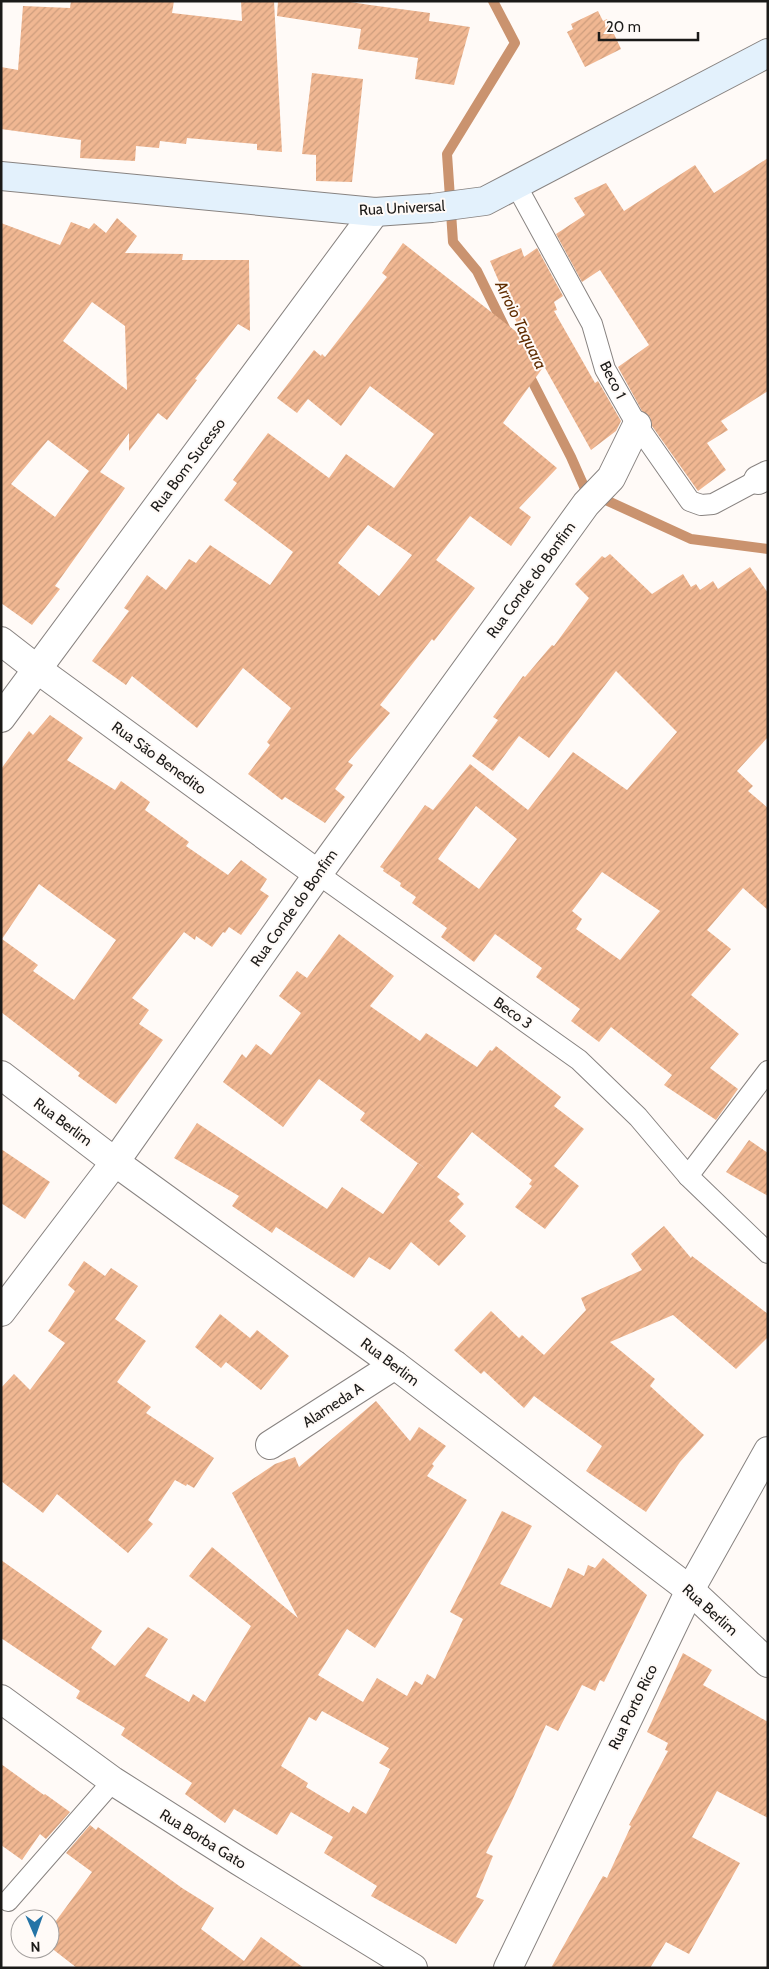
<svg xmlns="http://www.w3.org/2000/svg" width="769" height="1969" font-family="Cabin,sans-serif">
  <style>
    .lines { fill: none; stroke-linecap: round; stroke-linejoin: round }
    .stream { stroke: #ca936f; stroke-width: 10 }
    .building { fill: url(#building-hatch); fill-rule: evenodd }
    .lane-casing { stroke: #888381; stroke-width: 22 }
    .street-casing { stroke: #888381; stroke-width: 30 }
    .secondary-casing { stroke: #888381; stroke-width: 30 }
    .lane { stroke: #fff; stroke-width: 20 }
    .street { stroke: #fff; stroke-width: 28 }
    .secondary { stroke: #e3f1fc; stroke-width: 28 }
    .labels { text-anchor: middle; dominant-baseline: central; stroke-width: 4; stroke-linejoin: round; paint-order: stroke }
    .street-label { font-size: 15px; fill: #1b1a18; stroke: #fffaf7 }
    .water-label { font-size: 16px; font-style: italic; fill: #5f2c00; stroke: #fffaf7 }
  </style>
  <defs>
    <pattern id="building-hatch" width="6" height="6" patternUnits="userSpaceOnUse" patternTransform="scale(1.25)"><rect width="6" height="6" fill="#f0b792"/><path d="M-1 1l2-2M0 6l6-6M5 7l2-2" fill="none" stroke="#cd9d7d"/></pattern>
  </defs>
  <rect width="100%" height="100%" fill="#fffaf7"/>
  <g class="lines">
    <g class="stream">
      <polyline points="493,1 515,43 447,154 453,242 477,271 507,332"/>
      <polyline points="527,371 571,457 586,491 691,539 768,549"/>
    </g>
  </g>
  <g class="building">
    <polygon points="71,1 174,1 172,13 242,21 241,1 274,1 282,152 257,150 257,144 187,138 186,144 160,141 159,148 136,146 135,161 80,158 81,140 1,129 1,67 18,70 23,6 70,8"/>
    <polygon points="278,1 344,1 370,5 430,13 429,21 470,27 454,85 415,79 418,58 358,49 361,29 277,16"/>
    <polygon points="598,11 603,21 607,19 621,49 585,67 567,32 573,29 571,24"/>
    <polygon points="312,73 363,79 352,182 316,181 316,155 302,154"/>
    <polygon points="768,158 768,391 721,421 728,430 707,443 726,470 698,491 652,426 650,417 642,411 618,367 649,345 600,270 582,282 556,234 585,215 574,198 606,183 624,211 695,165 714,193"/>
    <path d="M117,218L137,236L125,253L183,254L182,260H249L250,331L238,324L195,379L197,380L167,420L158,413L129,451V433L100,472L125,488L55,586L60,589L32,625L1,603V223L60,245L71,222L89,229L94,223L106,233ZM92,302L125,326L127,390L63,341ZM48,440L89,471L55,517L11,484Z"/>
    <path d="M403,243L523,337L490,261L521,248L524,257L537,248L563,296L554,302L557,310L554,311L595,383L598,381L621,421L616,431L591,450L544,366L503,423L557,468L519,508L531,517L511,546L470,516L436,560L475,588L434,641L432,639L380,705L390,713L348,762L353,765L335,789L345,797L325,823L285,797L282,800L248,774L270,745L267,742L291,708L243,668L197,728L132,676L126,685L92,661L129,611L124,608L147,575L166,590L189,559L196,563L210,545L270,585L293,552L224,500L237,483L233,480L268,433L329,478L346,454L394,488L434,434L370,386L341,426L308,399L297,413L277,398L314,350L321,356L322,354L325,357L387,277L382,273ZM368,525L412,555L379,596L338,563Z"/>
    <path d="M610,554L652,594L683,574L691,587L696,584L700,590L713,581L718,589L750,567L768,593V737L737,771L753,786L748,791L768,808V910L743,888L707,930L731,949L691,995L739,1034L710,1068L738,1089L716,1120L664,1085L672,1075L611,1027L599,1042L571,1021L580,1009L536,977L542,968L495,934L474,962L441,937L447,928L412,903L416,897L400,886L401,883L383,871L384,869L380,867L425,805L433,810L470,764L528,810L573,752L627,790L677,732L616,671L549,758L519,736L493,771L472,756L498,720L493,717L523,676L525,677L552,645L554,646L589,598L575,584L602,556L605,558ZM476,806L517,839L479,889L438,859ZM602,872L660,911L620,960L576,929L582,919L572,911Z"/>
    <path d="M50,715L83,738L67,760L115,790L121,781L150,802L145,810L189,842L186,846L228,875L241,860L267,879L260,890L269,896L241,935L229,927L225,933L223,932L212,947L196,936L195,940L184,932L132,998L149,1010L139,1024L163,1040L116,1104L78,1076L80,1073L1,1012V769L29,731L33,735ZM39,884L116,940L74,1000L33,971L38,965L2,939Z"/>
    <polygon points="339,934 394,976 370,1006 420,1041 426,1033 477,1067 490,1050 492,1051 496,1046 561,1097 554,1106 584,1129 554,1166 579,1186 545,1229 515,1207 532,1186 529,1184 532,1180 472,1132 437,1177 460,1194 457,1197 464,1204 449,1221 466,1236 439,1266 411,1242 390,1270 369,1257 354,1278 276,1227 272,1233 232,1206 239,1196 174,1158 197,1123 327,1209 342,1187 383,1214 418,1163 427,1170 360,1120 365,1113 319,1079 283,1127 223,1082 242,1054 246,1058 256,1044 271,1055 301,1013 279,996 297,971 307,978"/>
    <polygon points="749,1140 768,1153 768,1196 726,1172"/>
    <polygon points="1,1149 50,1182 25,1219 1,1203"/>
    <polygon points="664,1226 691,1258 692,1256 768,1314 768,1337 736,1369 673,1315 610,1342 655,1379 650,1386 704,1435 680,1462 646,1512 586,1471 602,1446 534,1396 524,1408 484,1371 481,1374 454,1350 491,1311 519,1338 522,1335 544,1355 586,1310 581,1298 642,1270 631,1254"/>
    <polygon points="84,1261 105,1276 111,1268 138,1286 115,1319 146,1341 117,1382 151,1407 146,1413 214,1458 194,1488 187,1484 186,1486 175,1480 148,1520 153,1524 128,1553 57,1494 43,1513 1,1481 1,1388 14,1374 30,1390 65,1343 48,1331 75,1291 68,1285"/>
    <polygon points="220,1314 250,1338 257,1330 289,1356 261,1390 226,1362 221,1368 195,1347"/>
    <path d="M376,1401L410,1441L419,1427L446,1446L432,1464L434,1466L427,1476L467,1500L375,1648L347,1629L318,1675L363,1702L377,1678L407,1696L415,1681L422,1685L427,1674L435,1679L463,1619L450,1612L502,1511L532,1526L500,1584L551,1608L568,1568L584,1576L588,1565L595,1568L603,1558L647,1595L604,1682L600,1680L595,1691L582,1685L558,1731L546,1725L511,1803L486,1853L493,1856L476,1897L484,1900L456,1944L371,1896L377,1886L324,1853L333,1837L291,1812L277,1835L234,1809L225,1823L185,1794L192,1783L121,1735L125,1728L76,1698L80,1691L1,1638V1560L102,1631L91,1648L115,1666L148,1627L168,1639L145,1676L189,1702L193,1694L205,1702L251,1626L189,1576L212,1547L298,1618L232,1493L275,1464L295,1457L299,1467ZM322,1711L389,1748L379,1763L390,1769L366,1814L353,1806L349,1813L306,1787L308,1783L281,1766L309,1717L316,1721Z"/>
    <polygon points="683,1653 712,1670 703,1685 768,1722 768,1818 717,1791 692,1837 740,1863 689,1954 666,1942 650,1968 551,1968 603,1876 607,1878 631,1826 629,1825 668,1751 665,1750 668,1743 647,1732"/>
    <polygon points="1,1764 44,1795 45,1794 70,1812 46,1839 40,1834 22,1860 1,1845"/>
    <polygon points="90,1825 96,1830 98,1827 182,1888 214,1908 201,1929 244,1961 261,1937 304,1968 77,1968 50,1947 50,1929 92,1872 66,1853"/>
  </g>
  <g class="lines">
    <g class="lane-casing">
      <g id="lane">
        <polyline points="516,185 592,324 605,369 637,425 690,501 701,505 713,504 758,480"/>
        <polyline points="318,874 579,1060 638,1117 688,1176 768,1253"/>
        <polyline points="688,1176 768,1071"/>
        <polyline points="8,1901 113,1781"/>
      </g>
    </g>
    <g class="street-casing">
      <g id="street">
        <polyline points="758,480 768,475"/>
        <polyline points="1,641 37,669 318,874"/>
        <polyline points="1,718 375,212"/>
        <polyline points="1,1075 115,1162 395,1365 690,1590 768,1663"/>
        <polyline points="1,1312 115,1162 318,874 586,504 611,478 637,425"/>
        <polyline points="270,1445 395,1365"/>
        <polyline points="1,1699 113,1781 239,1861 413,1968"/>
        <polyline points="508,1968 690,1590 768,1451"/>
      </g>
    </g>
    <g class="secondary-casing">
      <polyline id="secondary" points="1,176 375,212 432,208 485,201 768,53"/>
    </g>
    <use href="#lane" class="lane"/>
    <use href="#street" class="street"/>
    <use href="#secondary" class="secondary"/>
  </g>
  <g class="labels">
    <g class="street-label">
      <text transform="translate(402 208) rotate(-3)">Rua Universal</text>
      <text transform="translate(613 380) rotate(63)">Beco 1</text>
      <text transform="translate(188 465) rotate(-53)">Rua Bom Sucesso</text>
      <text transform="translate(531 580) rotate(-54)">Rua Conde do Bonfim</text>
      <text transform="translate(159 758) rotate(36)">Rua São Benedito</text>
      <text transform="translate(294 908) rotate(-55)">Rua Conde do Bonfim</text>
      <text transform="translate(513 1013) rotate(35)">Beco 3</text>
      <text transform="translate(63 1122) rotate(37)">Rua Berlim</text>
      <text transform="translate(390 1362) rotate(37)">Rua Berlim</text>
      <text transform="translate(333 1405) rotate(-33)">Alameda A</text>
      <text transform="translate(710 1610) rotate(42)">Rua Berlim</text>
      <text transform="translate(633 1707) rotate(-64)">Rua Porto Rico</text>
      <text transform="translate(203 1839) rotate(32)">Rua Borba Gato</text>
    </g>
    <g class="water-label">
      <text transform="translate(521 325) rotate(64)">Arroio Taquara</text>
    </g>
  </g>
  <rect width="769" height="1969" fill="none" stroke="#1b1a18" stroke-width="5"/>
  <g transform="translate(35 1934) rotate(178)"><circle r="24" fill="#fffaf7" stroke="#a4a09e"/>
  <path d="M0-4L9 19L0 12L-9 19Z" fill="#2574a6"/>
  <text y="-8" font-size="14" font-weight="bold" text-anchor="middle" fill="#1b1a18">N</text>
  </g>
  <path d="M599 32v8h99v-8" fill="none" stroke="#1b1a18" stroke-width="2.5"/>
  <text x="606" y="32" font-size="15" fill="#1b1a18" stroke="#fffaf7" stroke-width="4" paint-order="stroke">20 m</text>
</svg>
